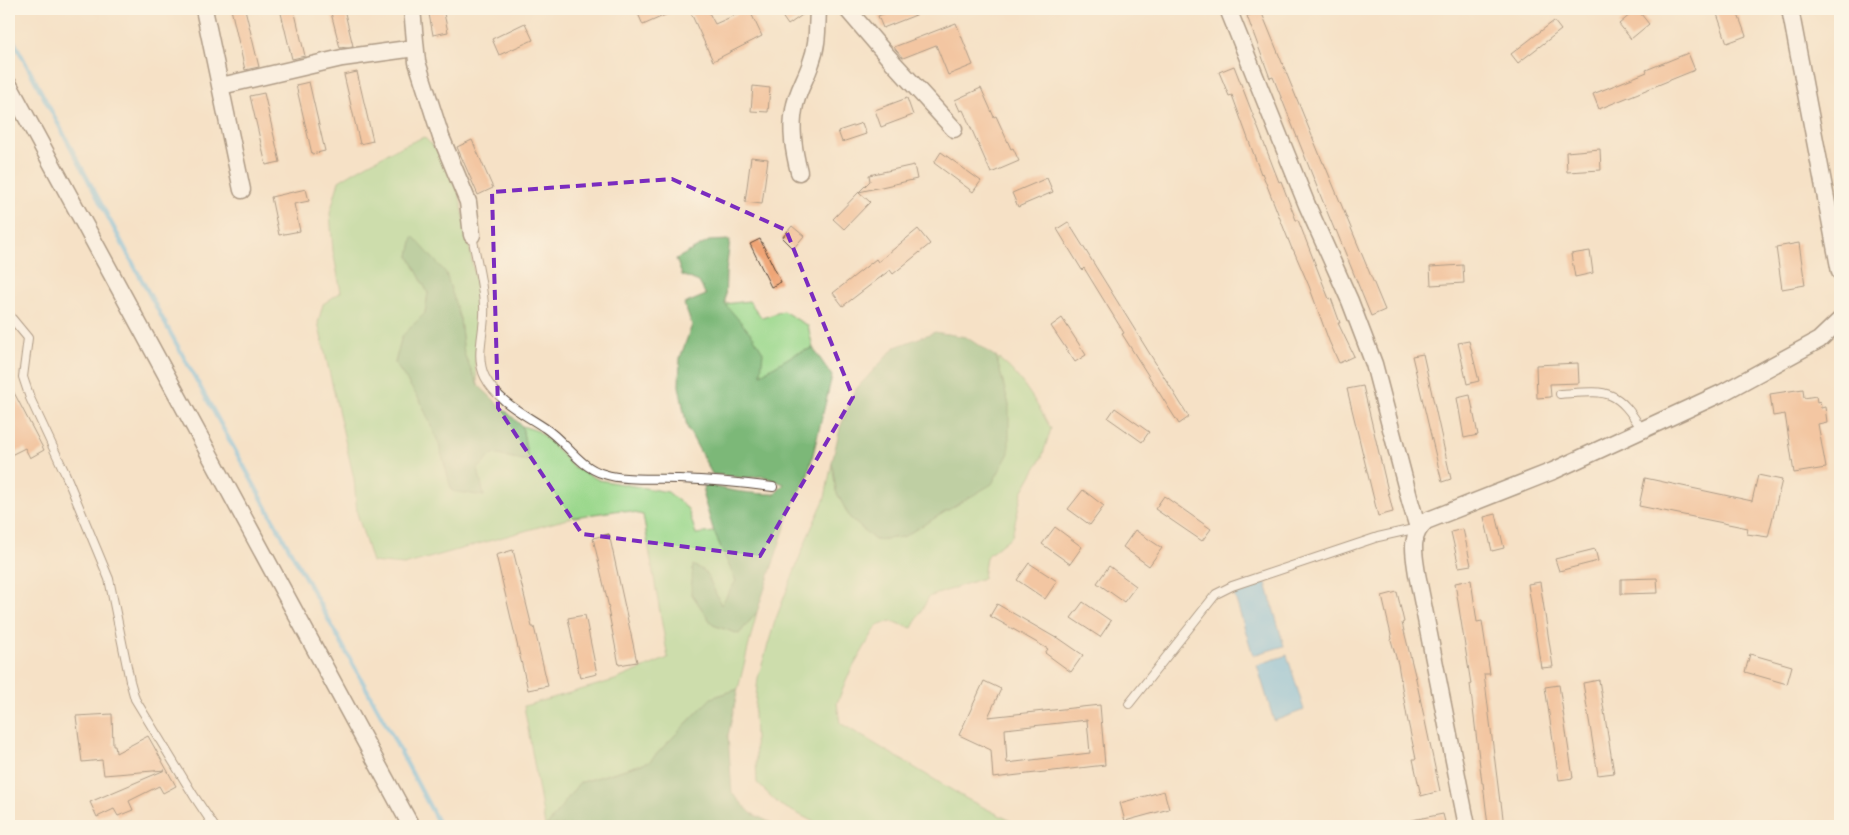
<svg xmlns="http://www.w3.org/2000/svg" width="1849" height="835" font-family="Delius,sans-serif">
  <style>
    .green { fill: #9bd88d; stroke: #6b8156 }
    .forest { fill: #7cb878; stroke: #5c714b }
    .water { fill: #6bbce6; stroke: #537382 }
    .lines { fill: none; stroke-linecap: round; stroke-linejoin: round }
    .stream { stroke: #6bbce6; stroke-width: 4.5 }
    .building { fill: #efa474; fill-rule: evenodd }
    .lane-casing { stroke: #574537; stroke-width: 10 }
    .street-casing { stroke: #574537; stroke-width: 19 }
    .lane { stroke: #fff; stroke-width: 8 }
    .street { stroke: #fff; stroke-width: 16 }
    .marked { fill: none; stroke: #7b2cbf; stroke-width: 4; stroke-dasharray: 10 6; stroke-linejoin: round }
  </style>
  <rect width="100%" height="100%" fill="#fcf5e5"/>
  <filter id="ink" filterUnits="userSpaceOnUse"><feTurbulence type="fractalNoise" baseFrequency=".02" numOctaves="2"/><feDisplacementMap in="SourceGraphic" scale="10" xChannelSelector="R" yChannelSelector="G"/><feConvolveMatrix kernelMatrix="1 2 1 2 8 2 1 2 1" color-interpolation-filters="sRGB"/></filter>
  <filter id="wash" filterUnits="userSpaceOnUse"><feTurbulence type="fractalNoise" baseFrequency=".0096" numOctaves="4" result="noise"/><feDisplacementMap in="SourceGraphic" scale="20" xChannelSelector="R" yChannelSelector="G"/><feGaussianBlur stdDeviation="1.12" result="paint"/><feColorMatrix in="noise" values="0 0 0 0 0 0 0 0 0 0 0 0 0 0 0 0 0 1.4 0 .05"/><feComposite in="paint" operator="in"/></filter>
  <g filter="url(#wash)">
    <rect width="100%" height="100%" fill="#f5e1c6"/>
    <g class="green">
      <path d="M424,137L442,155L459,192L468,238L479,301L475,365L478,385L464,354L460,319L413,237L409,256L428,293L425,313L402,336L395,363L421,401L439,444L452,491L493,454L528,461L522,426L538,431L555,447L572,466L599,480L668,492L688,509L696,534L714,532L736,581L721,606L706,572L691,593L713,625L739,634L757,612L738,689L711,698L649,762L579,783L547,826H545L524,706L615,680L668,658L643,515L621,510L574,517L404,565L372,562L357,513L354,479L318,323L323,304L341,292L333,251L330,213L339,181C366,164 394,149 424,137Z"/>
      <polygon points="749,301 762,318 783,311 808,326 813,348 795,354 761,375 725,304"/>
      <path d="M996,357C1020,373 1037,404 1051,429L1042,457L1022,492L1012,536L986,557L983,578L929,597L912,628L891,621L877,626L850,672L837,703L840,723L967,799L1007,819L1017,826H822L780,805L757,783L754,715L758,678L775,621L807,538L825,498L832,462L836,491L850,518L875,540L903,537L946,511L1009,405Z"/>
    </g>
    <g class="forest">
      <polygon points="413,236 446,273 460,319 464,354 478,385 522,426 528,461 493,454 478,469 484,496 452,491 439,444 421,402 395,363 402,336 425,313 428,293 409,256"/>
      <path d="M730,240L726,272L725,304L753,336L763,352L761,374L795,354L813,348L832,376L808,475L792,506L757,612L739,634L713,625L691,593L693,565L706,572L721,605L736,581L714,532L703,496L705,484C728,491 750,494 775,494L784,484L763,476L744,478L712,474L687,427L679,386L680,358L692,325L684,304L706,295L699,282L682,275L676,259L709,241Z"/>
      <polygon points="935,332 966,337 996,357 1009,405 1009,453 992,484 903,537 875,540 850,518 836,491 832,462 840,428 856,389 895,347"/>
      <polygon points="738,689 728,736 732,793 751,813 777,826 547,826 579,783 649,762 711,698"/>
    </g>
    <g class="water">
      <polygon points="1266,583 1284,646 1253,655 1234,594"/>
      <polygon points="1287,655 1304,710 1274,721 1257,665"/>
    </g>
    <g class="lines">
      <polyline class="stream" points="9,32 160,314 387,726 440,826"/>
    </g>
    <g id="blocks">
      <g class="building">
        <polygon points="231,9 245,9 259,67 245,70"/>
        <polygon points="280,9 294,9 305,56 292,59"/>
        <polygon points="330,9 344,9 353,46 340,48"/>
        <polygon points="428,9 443,9 448,32 433,35"/>
        <polygon points="636,9 679,9 643,25"/>
        <polygon points="689,9 707,9 715,24 749,9 762,36 713,61"/>
        <polygon points="777,9 808,9 808,11 788,25"/>
        <polygon points="896,9 931,9 883,28 878,16"/>
        <polygon points="1637,9 1649,24 1631,39 1619,24"/>
        <polygon points="1722,9 1736,9 1746,36 1727,43 1716,11"/>
        <polygon points="1261,11 1323,163 1324,163 1385,310 1371,316 1336,230 1335,231 1319,192 1273,77 1270,78 1247,16"/>
        <polygon points="1554,21 1561,30 1518,63 1511,54"/>
        <polygon points="525,23 533,40 499,55 492,39"/>
        <polygon points="956,23 973,65 948,75 936,45 903,58 896,50 894,47"/>
        <polygon points="1688,53 1695,70 1599,109 1593,94 1647,72 1646,70"/>
        <polygon points="1234,66 1279,182 1281,181 1296,220 1298,220 1329,299 1331,298 1340,323 1338,323 1354,356 1339,363 1329,341 1309,286 1293,249 1292,249 1262,173 1261,174 1232,95 1229,96 1219,72"/>
        <polygon points="357,72 373,141 360,144 344,75"/>
        <polygon points="309,82 325,151 312,154 296,85"/>
        <polygon points="753,86 770,88 768,112 751,111"/>
        <polygon points="981,88 994,117 996,116 1011,149 1013,148 1019,161 991,173 963,110 960,111 955,100"/>
        <polygon points="264,93 280,162 266,165 250,96"/>
        <polygon points="907,98 913,115 881,127 875,110"/>
        <polygon points="862,123 866,134 842,142 838,131"/>
        <polygon points="472,140 493,188 478,195 457,147"/>
        <polygon points="1600,149 1601,170 1567,172 1566,152"/>
        <polygon points="941,152 981,181 973,192 934,163"/>
        <polygon points="751,157 768,159 762,204 745,202"/>
        <polygon points="914,165 917,179 859,192 870,181 869,175"/>
        <polygon points="1047,178 1053,192 1018,207 1012,193"/>
        <polygon points="306,189 309,201 294,204 300,231 279,235 271,197"/>
        <polygon points="859,192 870,202 844,229 833,219"/>
        <polygon points="1068,222 1189,417 1179,424 1122,334 1124,333 1084,268 1082,270 1057,229"/>
        <polygon points="792,226 804,236 793,249 782,238"/>
        <polygon points="918,229 930,244 893,274 890,270 843,306 833,293 876,259 878,262"/>
        <polygon points="760,239 781,282 771,287 750,244"/>
        <polygon points="1799,243 1805,285 1782,289 1776,247"/>
        <polygon points="1590,251 1593,273 1575,277 1571,254"/>
        <polygon points="1463,265 1464,283 1431,285 1430,267"/>
        <polygon points="1062,318 1086,355 1075,362 1051,326"/>
        <polygon points="1469,341 1479,381 1467,384 1458,343"/>
        <polygon points="1423,354 1451,479 1442,482 1412,356"/>
        <polygon points="1578,363 1579,383 1550,384 1551,397 1537,398 1536,365"/>
        <polygon points="9,383 44,450 30,458 25,448 9,456"/>
        <polygon points="1363,386 1393,512 1378,516 1347,389"/>
        <polygon points="1803,389 1804,398 1816,396 1817,402 1820,401 1821,408 1825,407 1827,422 1818,424 1826,468 1794,473 1785,414 1773,416 1770,394"/>
        <polygon points="1470,395 1478,435 1464,438 1457,398"/>
        <polygon points="1115,408 1149,432 1142,442 1108,418"/>
        <polygon points="1758,475 1782,480 1768,537 1747,534 1748,528 1639,506 1645,478 1752,501"/>
        <polygon points="1083,490 1104,506 1090,525 1068,509"/>
        <polygon points="1164,496 1211,529 1202,541 1155,509"/>
        <polygon points="1496,514 1504,548 1492,551 1484,517"/>
        <polygon points="1055,527 1082,547 1070,564 1042,544"/>
        <polygon points="1463,529 1471,565 1459,567 1451,532"/>
        <polygon points="1135,530 1162,548 1149,566 1123,547"/>
        <polygon points="609,534 637,662 619,665 608,609 609,608 593,538"/>
        <polygon points="1595,549 1598,561 1559,571 1555,559"/>
        <polygon points="513,550 532,627 534,627 548,686 528,690 496,555"/>
        <polygon points="1029,563 1057,581 1045,599 1017,580"/>
        <polygon points="1109,566 1136,586 1124,602 1097,583"/>
        <polygon points="1657,578 1658,593 1621,594 1621,579"/>
        <polygon points="1471,580 1477,622 1482,621 1490,674 1484,674 1500,802 1501,802 1504,826 1488,826 1483,783 1482,783 1470,684 1471,684 1455,583"/>
        <polygon points="1540,582 1553,667 1541,668 1528,584"/>
        <polygon points="1397,592 1404,622 1402,623 1416,679 1440,791 1421,796 1413,759 1416,759 1407,717 1398,664 1391,640 1392,639 1382,596"/>
        <polygon points="1083,602 1111,621 1100,637 1071,618"/>
        <polygon points="997,604 1056,638 1057,637 1083,655 1071,672 1045,653 1048,649 990,616"/>
        <polygon points="585,615 597,674 580,678 568,618"/>
        <polygon points="1750,654 1792,666 1787,684 1745,672"/>
        <polygon points="1599,680 1614,773 1598,775 1583,683"/>
        <path d="M984,681L1001,689L988,717L1100,705L1105,765L993,778L991,750L959,735ZM1087,720L1090,753L1007,763L1005,729Z"/>
        <polygon points="1559,685 1573,778 1559,780 1545,687"/>
        <polygon points="112,714 113,745 115,745 116,753 148,736 176,786 163,793 159,786 129,801 133,810 118,816 114,809 97,817 90,802 165,770 104,775 102,760 82,762 76,716"/>
        <polygon points="1164,791 1169,809 1125,821 1120,803"/>
        <polygon points="1443,814 1446,826 1408,826 1407,821"/>
      </g>
    </g>
  </g>
  <g filter="url(#ink)">
    <use href="#blocks" fill-opacity="0" stroke="#574537" stroke-width="1"/>
    <g class="lines">
      <g class="lane-casing">
        <g id="lane">
          <path d="M472,235C476,258 483,283 484,306C486,329 474,355 485,377C497,401 524,414 545,428C566,442 579,467 604,474C624,481 658,478 679,479C711,480 742,483 773,487"/>
          <polyline points="9,315 28,338 23,377 30,398 65,473 109,579 130,681 135,699 194,796 214,826"/>
          <path d="M1560,394C1607,391 1616,387 1642,430"/>
          <polyline points="1129,704 1216,594 1232,586 1378,537 1418,528"/>
        </g>
      </g>
      <g class="street-casing">
        <g id="street">
          <polyline points="204,9 242,190"/>
          <polyline points="412,9 417,62 441,137 468,202 472,235"/>
          <polyline points="847,9 889,58 954,129"/>
          <polyline points="1228,9 1307,205 1350,301 1374,364 1410,501 1418,528"/>
          <polyline points="1790,9 1840,272"/>
          <polyline points="9,85 411,826"/>
          <polyline points="221,86 342,58 415,48"/>
          <path d="M799,172C794,152 790,131 794,110C796,93 806,79 811,63C818,45 817,27 818,9"/>
          <path d="M1467,826L1417,574C1414,553 1409,536 1426,521L1553,471L1722,393L1819,340L1840,320"/>
        </g>
      </g>
      <use href="#lane" class="lane"/>
      <use href="#street" class="street"/>
    </g>
  </g>
  <path d="M0 0H1849V835H0ZM672,179L786,230L853,397L760,556L582,534L498,408L492,192Z" fill="#f5e1c6" fill-opacity=".55" fill-rule="evenodd"/>
  <path class="marked" d="M672,179L786,230L853,397L760,556L582,534L498,408L492,192Z"/>
  <rect width="1849" height="835" fill="none" stroke="#fcf5e5" stroke-width="30"/>
</svg>
